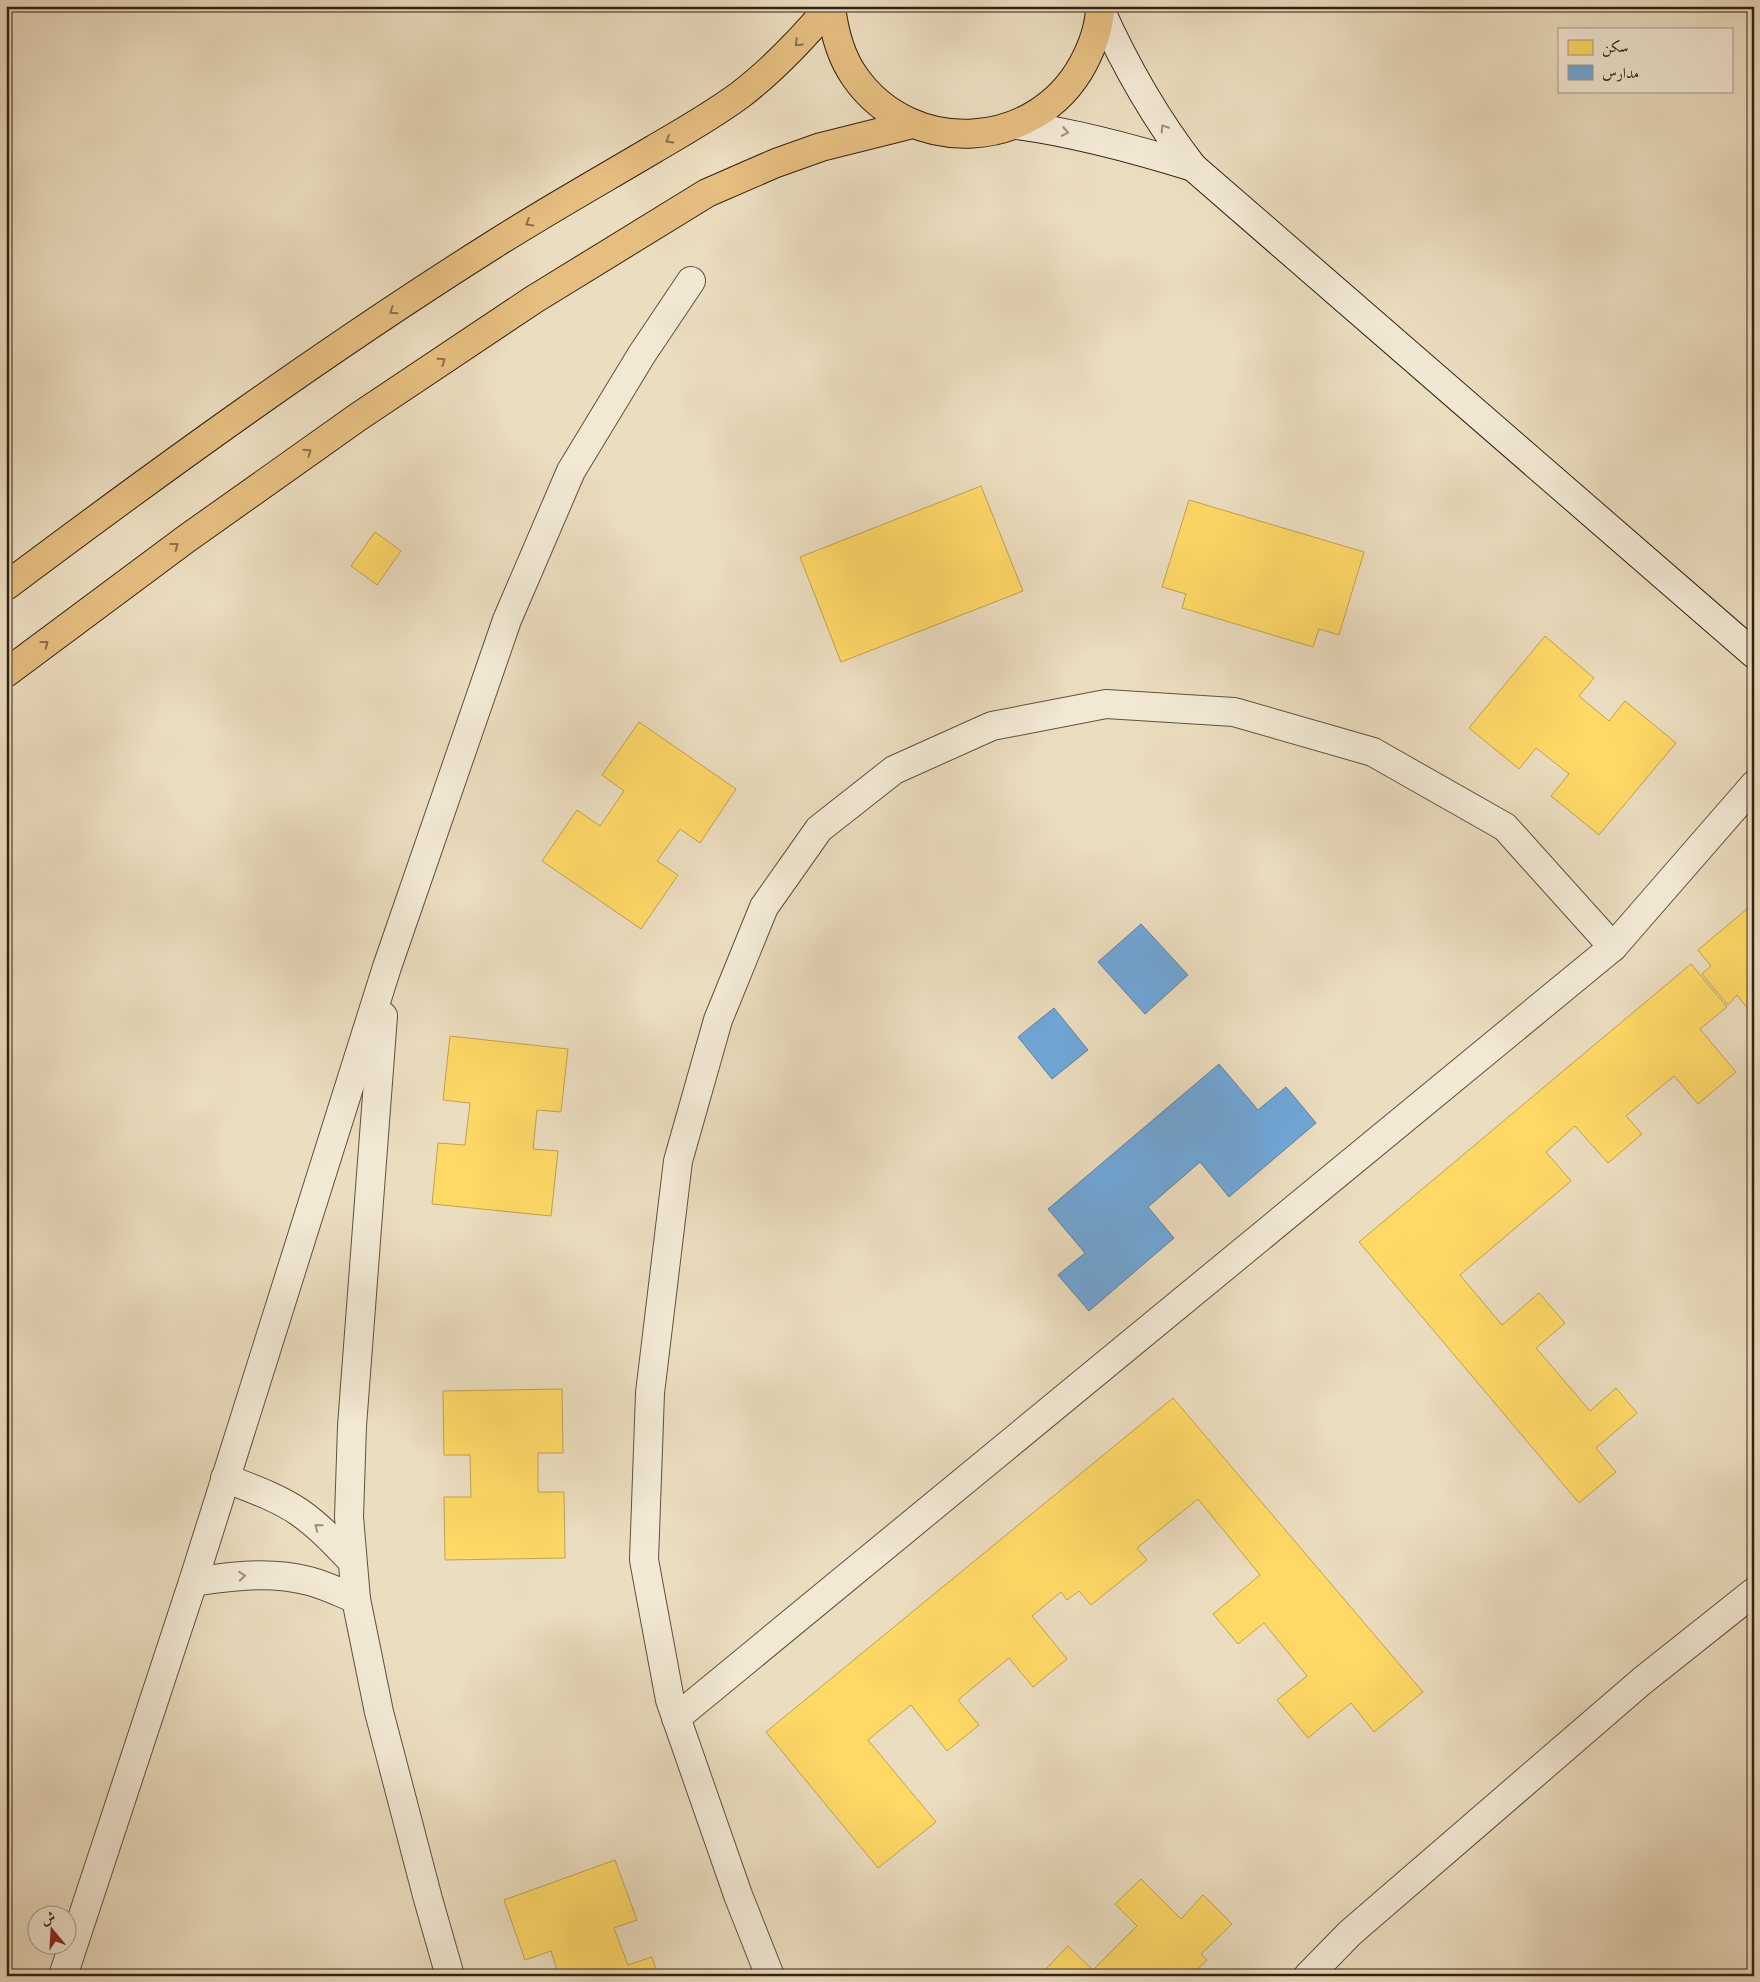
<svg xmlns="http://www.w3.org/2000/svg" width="1760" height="1982" font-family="'IM FELL English',Amiri,serif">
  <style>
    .homes { fill: #ffd966; stroke: #c2a24d }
    .schools { fill: #6fa8dc; stroke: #5d809f }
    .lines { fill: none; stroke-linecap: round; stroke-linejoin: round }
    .street-casing { stroke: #60503d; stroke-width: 30 }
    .secondary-casing { stroke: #322112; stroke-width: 30 }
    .highway-casing { stroke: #322112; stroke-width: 30 }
    .street { stroke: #f2e9d5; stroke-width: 28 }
    .secondary { stroke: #f2e9d5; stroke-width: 28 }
    .highway { stroke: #e6be80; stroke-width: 28 }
    .oneway { stroke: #8c7049 }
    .oneway2 { stroke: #9c8f7d }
  </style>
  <rect width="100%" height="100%" fill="#ebddbf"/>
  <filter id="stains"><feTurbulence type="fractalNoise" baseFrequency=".004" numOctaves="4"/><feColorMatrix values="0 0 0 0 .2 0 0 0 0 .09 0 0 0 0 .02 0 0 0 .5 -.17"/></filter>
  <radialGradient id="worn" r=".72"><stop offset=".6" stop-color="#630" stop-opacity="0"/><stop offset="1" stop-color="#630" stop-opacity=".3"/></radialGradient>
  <g class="homes">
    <polygon points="981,486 1023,591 841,662 800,557"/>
    <polygon points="1189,500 1364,552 1339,635 1319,629 1313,647 1182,608 1186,594 1162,587"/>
    <polygon points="375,532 401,551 377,585 351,566"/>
    <polygon points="1545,636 1594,678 1579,696 1609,721 1625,701 1676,743 1599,835 1551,796 1569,774 1536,748 1519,769 1469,728"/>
    <polygon points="639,722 736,789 700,843 680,829 657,861 678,875 641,929 542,861 577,810 600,826 624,791 602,775"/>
    <polygon points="1754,903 1754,1012 1752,1014 1737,995 1728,1005 1702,974 1711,966 1698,950"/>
    <polygon points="1691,964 1727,1007 1700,1029 1736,1072 1698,1104 1674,1076 1626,1116 1642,1134 1608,1163 1575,1126 1546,1152 1571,1181 1460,1275 1502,1325 1539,1293 1565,1323 1536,1348 1590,1411 1616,1388 1637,1413 1596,1448 1616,1472 1579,1503 1359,1242"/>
    <polygon points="450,1036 568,1049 561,1112 537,1110 533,1149 558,1151 551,1216 432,1204 438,1143 465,1145 470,1103 443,1100"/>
    <polygon points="562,1389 563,1453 538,1453 538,1492 564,1492 565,1558 445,1560 444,1497 471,1497 470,1455 444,1455 443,1391"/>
    <polygon points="1173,1398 1423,1692 1374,1732 1351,1703 1308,1738 1277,1700 1307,1676 1264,1623 1238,1644 1213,1614 1260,1575 1198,1499 1137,1548 1147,1560 1091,1605 1079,1591 1067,1600 1061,1592 1032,1616 1067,1659 1033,1687 1009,1658 958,1700 979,1725 947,1751 911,1705 868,1740 936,1822 878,1868 766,1732"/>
    <polygon points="615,1860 637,1920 614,1928 628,1965 652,1957 658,1976 559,1976 551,1951 525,1960 504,1900"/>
    <polygon points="1141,1879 1181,1919 1203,1895 1232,1924 1201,1954 1207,1960 1190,1976 1043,1976 1041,1974 1068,1946 1093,1970 1137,1926 1115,1904"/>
    <polygon points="923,1970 929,1976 917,1976"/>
  </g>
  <g class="schools">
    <polygon points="1141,924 1188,975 1145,1014 1098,962"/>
    <polygon points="1054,1008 1088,1050 1052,1079 1018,1037"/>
    <polygon points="1219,1064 1258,1110 1286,1087 1316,1123 1229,1197 1200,1162 1148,1207 1174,1238 1089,1311 1058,1275 1085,1253 1048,1209"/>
  </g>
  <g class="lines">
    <g class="street-casing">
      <g id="street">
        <polyline points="383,1016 352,1426 349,1517 356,1599 379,1712 428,1899 450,1976"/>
        <path d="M225,1478C250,1488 277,1497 299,1512C319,1526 335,1543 352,1561"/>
        <path d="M193,1582C232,1576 270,1571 309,1581C325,1585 341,1593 356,1599"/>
        <polyline points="676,1718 1613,947 1754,785"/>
        <polyline points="63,1976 193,1582 387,967 507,620 571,471 642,354 691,281"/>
        <polyline points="770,1976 738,1895 670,1700 644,1560 650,1393 678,1161 718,1020 764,907 819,829 894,770 992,726 1106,704 1234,712 1373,752 1505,827 1613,947"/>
        <polyline points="1308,1976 1350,1933 1642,1681 1754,1592"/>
      </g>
    </g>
    <g class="secondary-casing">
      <g id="secondary">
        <path d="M1100,9C1125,65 1155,118 1193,167L1754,654"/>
        <path d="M1017,125C1077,133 1135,149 1193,167"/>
      </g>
    </g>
    <g class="highway-casing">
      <g id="highway">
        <path d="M831,6C834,32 840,56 855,77C912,158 1036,151 1083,64C1092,47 1100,25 1100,6"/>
        <path d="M6,586C165,467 325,351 493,245C545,212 600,181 654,149C683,132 713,115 740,95C774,69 803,38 830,6"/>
        <polyline points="6,673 186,539 358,417 533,300 707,193 776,163 821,147 913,124"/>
      </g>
    </g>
    <use href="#street" class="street"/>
    <use href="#secondary" class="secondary"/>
    <use href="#highway" class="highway"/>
  </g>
  <defs><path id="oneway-chevron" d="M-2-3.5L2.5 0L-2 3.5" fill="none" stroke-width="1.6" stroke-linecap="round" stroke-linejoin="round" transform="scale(1.25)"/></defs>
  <g class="oneway">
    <use href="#oneway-chevron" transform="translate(798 43) rotate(136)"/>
    <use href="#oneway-chevron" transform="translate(669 140) rotate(150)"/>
    <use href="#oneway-chevron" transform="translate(529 223) rotate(149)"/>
    <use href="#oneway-chevron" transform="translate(393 311) rotate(146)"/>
    <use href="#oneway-chevron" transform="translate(442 361) rotate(-34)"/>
    <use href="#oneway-chevron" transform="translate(308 452) rotate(-35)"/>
    <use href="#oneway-chevron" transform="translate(175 546) rotate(-37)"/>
    <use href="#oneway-chevron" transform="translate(45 644) rotate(-37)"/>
  </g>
  <g class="oneway2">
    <use href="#oneway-chevron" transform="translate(1164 128) rotate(-123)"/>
    <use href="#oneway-chevron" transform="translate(1065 132) rotate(11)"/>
    <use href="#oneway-chevron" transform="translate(318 1527) rotate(-141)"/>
    <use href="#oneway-chevron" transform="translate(242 1576) rotate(-4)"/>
  </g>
  <rect width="1760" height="1982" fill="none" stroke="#ebddbf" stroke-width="25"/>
  <rect x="8" y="8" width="1745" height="1967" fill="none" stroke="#322112" stroke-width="2.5"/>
  <rect x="12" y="12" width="1735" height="1957" fill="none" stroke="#322112"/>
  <rect x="1558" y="28" width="175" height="65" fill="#f2e9d5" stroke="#a59987"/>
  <rect x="1568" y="40" width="25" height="15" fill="#ffd966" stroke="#a59987"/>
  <text x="1602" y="52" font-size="15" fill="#322112">سكن</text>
  <rect x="1568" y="65" width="25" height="15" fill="#6fa8dc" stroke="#a59987"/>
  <text x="1602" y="78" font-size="15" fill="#322112">مدارس</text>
  <g transform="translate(52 1930) rotate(342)"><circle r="24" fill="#f2e9d5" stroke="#a59987"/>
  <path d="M0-4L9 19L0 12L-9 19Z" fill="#8f2418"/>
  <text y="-8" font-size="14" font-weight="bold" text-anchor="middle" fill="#322112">ش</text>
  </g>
  <rect width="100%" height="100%" filter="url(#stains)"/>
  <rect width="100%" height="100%" fill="url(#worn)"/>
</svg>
